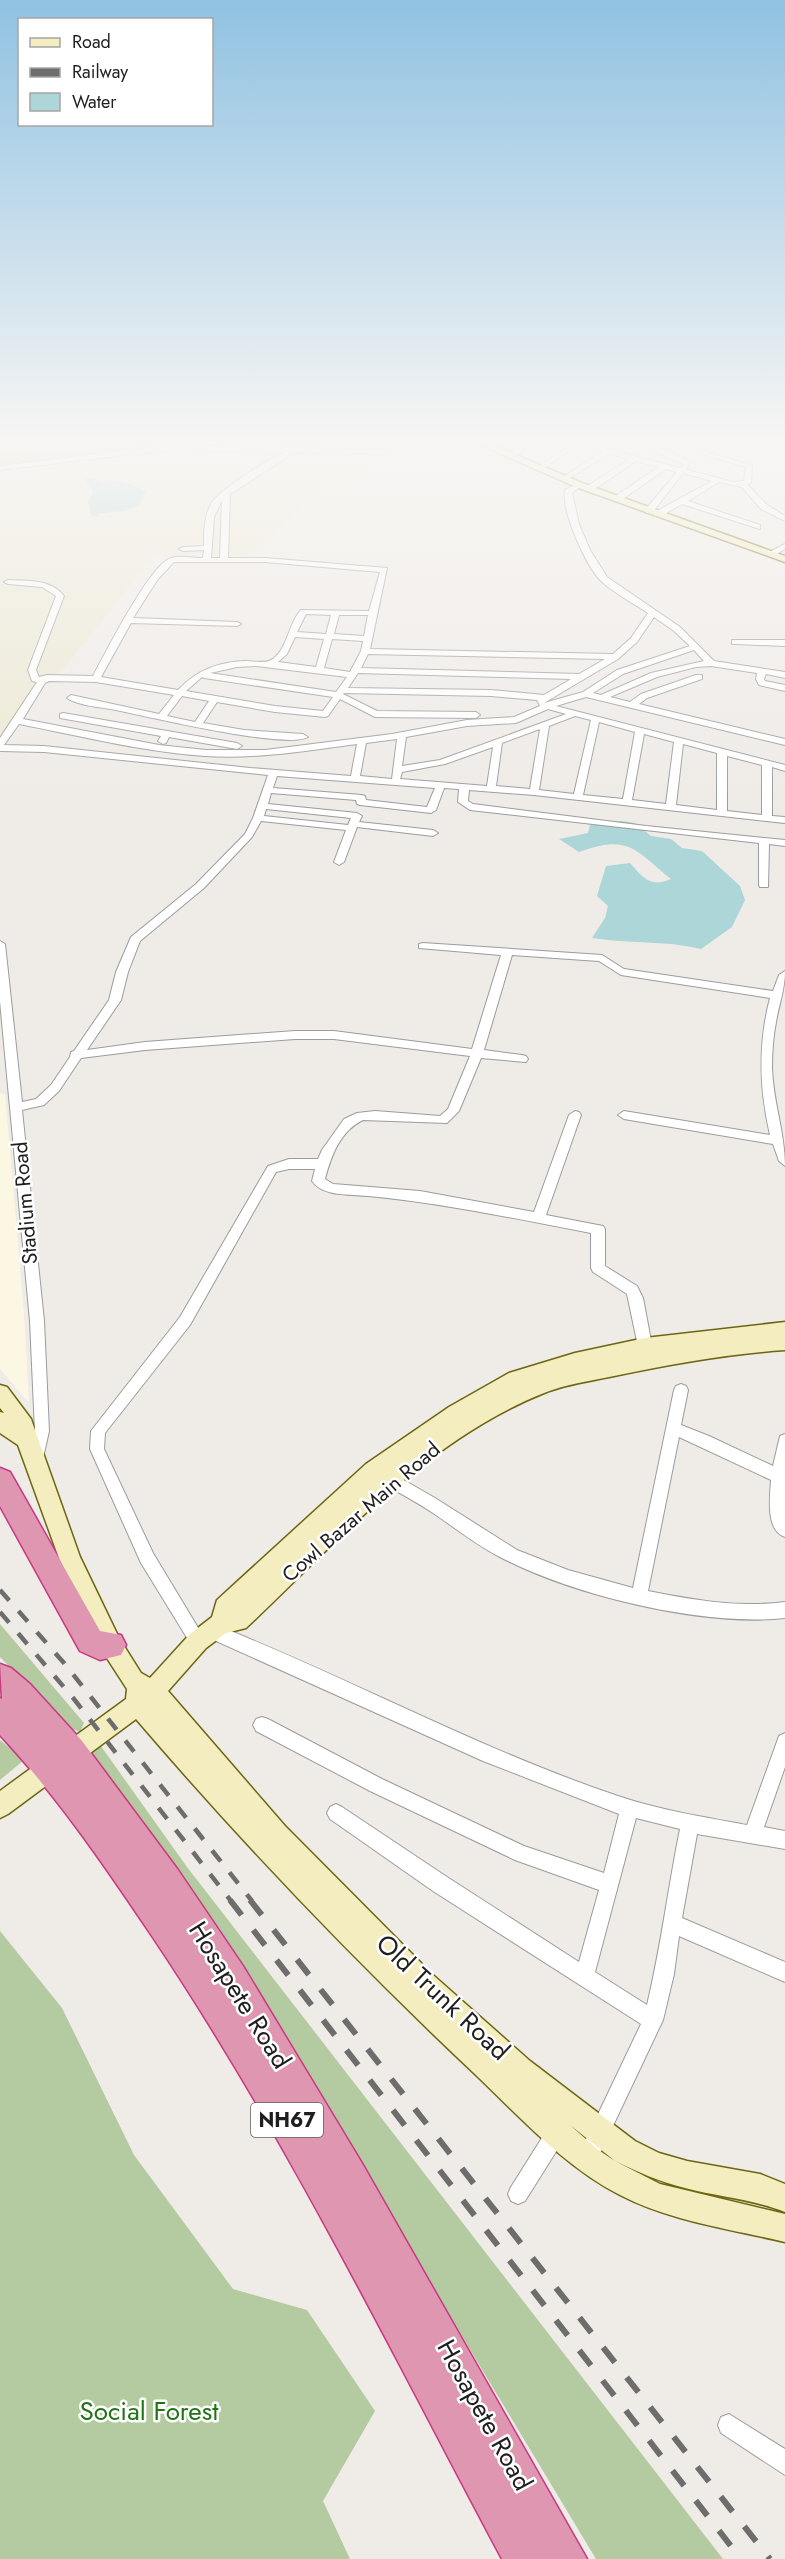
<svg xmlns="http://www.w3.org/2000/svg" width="785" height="2559" font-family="Jost,sans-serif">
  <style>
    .education { fill: #fcf7e3 }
    .farmland { fill: #ece9d4 }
    .forest { fill: #b4caa0 }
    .cemetery { fill: #abc5aa }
    .water { fill: #acd6d8 }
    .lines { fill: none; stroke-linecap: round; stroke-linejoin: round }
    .street-casing { stroke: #9c9c9c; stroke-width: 2 }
    .secondary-casing { stroke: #6c6610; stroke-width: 3 }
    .highway-casing { stroke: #c93883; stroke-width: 3 }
    .street { fill: #fff; fill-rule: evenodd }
    .secondary { fill: #f3edc0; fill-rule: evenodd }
    .highway { fill: #de96b1; fill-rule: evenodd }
    .rail-far1 { stroke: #6d6d6d; stroke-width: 4.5; stroke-dasharray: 14 14; stroke-linecap: butt }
    .rail { stroke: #6d6d6d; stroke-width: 6; stroke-dasharray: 19 19; stroke-linecap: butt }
    .labels { text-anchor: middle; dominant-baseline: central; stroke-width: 5; stroke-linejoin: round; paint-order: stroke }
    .shield { fill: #fff; stroke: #626262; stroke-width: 1.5 }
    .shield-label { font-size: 20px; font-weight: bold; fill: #1f1f1f }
    .street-label { font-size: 21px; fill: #1f1f1f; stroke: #fff }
    .near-street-label { font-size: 26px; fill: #1f1f1f; stroke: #fff }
    .near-park-label { font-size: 26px; fill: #207317; stroke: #fff }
  </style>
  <rect width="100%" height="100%" fill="#efebe7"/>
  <polygon class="education" points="0,1093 5,1094 24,1313 29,1403 0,1369"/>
  <polygon class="farmland" points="169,445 395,453 355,482 325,483 248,557 154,556 65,667 40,686 0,739 0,470"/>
  <g class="forest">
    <polygon points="0,1624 84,1723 80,1732 70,1728 0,1657"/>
    <polygon points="0,1740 24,1760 0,1780"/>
    <polygon points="98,1742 187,1867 723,2559 596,2559 377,2195 83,1756"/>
    <polygon points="0,1931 62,2008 134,2155 233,2289 307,2310 375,2411 323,2501 350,2559 0,2559"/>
  </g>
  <polygon class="cemetery" points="0,445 165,445 0,468"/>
  <g class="water">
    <path d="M84,477C103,484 131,479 146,492C142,497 143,501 140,504C131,513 108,511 97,514L99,516H91L88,502L93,492Z"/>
    <path d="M622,821L635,823L651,836L671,839L682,848L702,851L740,886L745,900L732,927L701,949C664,940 629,944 592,938L605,918L608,906L597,896L606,866L630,863C643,878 651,888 671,879C634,849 629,834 579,852L559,839L588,833L590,825L602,822Z"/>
  </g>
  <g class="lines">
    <g class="street-casing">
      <g id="street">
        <path d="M173,445L381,450L390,445H399L382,454L295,452L230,494L228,558H265L387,568L370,649L613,654L631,638L648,613C633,603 614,593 601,581C586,566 561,511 565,490L579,483L583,485L581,486L572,493L579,524L590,550L607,577L680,627L714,661L785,672V678L766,674L764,679L765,681L785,685V691L759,685L756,679L757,673L711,666L696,667L657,677L610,697L630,702L641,694L696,675H702V679L647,698L639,704L785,739V745L586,697L556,706L785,765V771L772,767V816L785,817V823L534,795L469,790L468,801L473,804L646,826L785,840V846L769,844L768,887H760L759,885V843L470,810L458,802L459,789L444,788L436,810L431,813L360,805L357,804L356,800L271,793L268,804L357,813L362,816L359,822L433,830L438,833L433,836L357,827L344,862L339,865L334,862L346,830L261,821L252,837L204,888L140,941L128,972L121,1000L87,1050L145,1042L295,1031H334L472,1049L501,955L419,948V944L423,943L602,955L624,969L773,991L779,975L785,971C785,990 779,1004 776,1022C773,1037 772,1053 772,1068C773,1102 785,1132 785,1166L779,1161L773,1144L624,1119L618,1115L624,1111L770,1135C759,1088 758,1044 770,998L621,975L599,961L512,955L484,1050L522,1055L526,1056L528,1059L526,1062L481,1058L459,1111L447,1123L363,1120C340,1131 331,1156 325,1179L333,1184L420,1191L534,1212L569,1115L575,1111L579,1112L581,1115L546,1215L603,1226L605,1229V1266L637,1286L643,1298L652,1346L650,1350H640L638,1346L627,1294L593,1272L591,1268V1233C517,1219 443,1203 368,1196C350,1194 323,1197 312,1181L315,1169H289L276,1172L190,1325L105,1433L104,1449L153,1553L206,1641L204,1646L198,1649L192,1646L141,1563L90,1449L91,1431L180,1317L268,1166L289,1159H318L322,1150L344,1119L357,1113L375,1111L440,1116L448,1109L470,1056L334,1039H295L145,1050L81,1058L59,1091L44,1105L22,1110L44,1321L49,1431L41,1467L36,1468L31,1467L29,1462L35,1431L30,1321L0,1001V941L5,944L22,1102L36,1099L51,1085L70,1057L71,1052L74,1051L109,1000L116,972L131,937L196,884L245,834L253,818L268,775L44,752L0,751V738L37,682L32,681L28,670L56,596L42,587L8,584L4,582L8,580C28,581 51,579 64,596L36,670L39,677L47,675L93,676C105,654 150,564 171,558C180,555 194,558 203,558L204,550L183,551L179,549L183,547L204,546C204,532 204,516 211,504C222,487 267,461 285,452L175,449L0,470V466ZM222,500L220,558H211L214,517ZM174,562H265L380,572L369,611L301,610C288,623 287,654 269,661C263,663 252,661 245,661C218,662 197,670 178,690L101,677L131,623L237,626L241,624L237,622L133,618L158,579ZM306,614L331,615L326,634L297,632ZM339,615H368L364,636L334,634ZM654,617L674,631L690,646L617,670L583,692L544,703L618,659L637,642ZM295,637L324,639L316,667L278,662L287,654ZM332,639L363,641L361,651L350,672L324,668ZM694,650L704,661L651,673L601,695L593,693L623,674ZM368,654L605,659L579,674L361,668ZM256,666L347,677L336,692L210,673L237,667ZM358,673L571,679L544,695L491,690L348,688ZM202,677L204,678L333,697L323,711L275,706L186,691ZM49,681L96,682L174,695L159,714L71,695L67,698C79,706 101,707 116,710C145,716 288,750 308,737L303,734L244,730L203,723L217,702L275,712L325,717L328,716L340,699L375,717L476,718L480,715L476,712L377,711L343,694L344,693L491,696L537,700L540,706L514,717L467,720L392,734L265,750H206L159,745L23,719L45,683ZM182,696L209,701L195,722L167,716ZM548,709L566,714L440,760L402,766L406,737L467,726L516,723ZM575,716L591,720L574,794L539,790L549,726ZM599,722L635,732L623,799L583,795ZM19,724C81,736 143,752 205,756C256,759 307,751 357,744L351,776L250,768L44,746L4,745ZM540,729L530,789L496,786L502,743ZM644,734L674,742L666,804L632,800ZM397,739L392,779L360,776L366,743ZM683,744L717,753V810L676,805ZM493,747L487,786L400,779L402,772L445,764ZM727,756L762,765V815L727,811ZM277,776L435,788L427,807L366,800L365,796L362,795L273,788ZM266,809L351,818L348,825L264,816Z"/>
        <polygon points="523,445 531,445 513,457 509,457 509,455"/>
        <polygon points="571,445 579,445 541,469 536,468"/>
        <path d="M638,445C657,445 673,453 690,462L686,470L734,482L744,481L746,467L687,449V447L752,465L751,482L748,485L767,505L785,516V521L761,509L742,487L719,482L688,501L760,525V529L682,504L661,516H655V512L712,481L683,473L652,513H646V509L677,472L666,469L620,501H614V497L659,467L636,461L592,491H586V487L629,459L609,454L566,480L560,479L602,452L592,449L594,446L680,468L684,464Z"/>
        <polygon points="785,544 785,549 773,556 766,554"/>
        <polygon points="732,640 785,640 785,646 735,644 732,644"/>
        <polygon points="63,713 237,743 242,746 237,749 169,737 166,743 163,744 158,741 161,736 60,718 60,714"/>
        <path d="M681,1384L686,1386L688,1390L681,1425L709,1436L773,1466L780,1436L785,1434V1537C765,1530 770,1497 771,1480L679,1437L648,1591C694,1600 738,1608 785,1602V1618C702,1627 571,1595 498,1556C475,1544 454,1527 433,1513C415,1501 396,1491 378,1481L375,1476L378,1471L383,1469L388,1471L435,1498L517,1550L568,1570L633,1588L674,1390L676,1386Z"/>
        <path d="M211,1623C348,1677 478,1749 618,1796C659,1810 704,1817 747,1825L779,1736L785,1733V1767L764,1827L785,1831V1849L697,1834L682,1918L785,1962V1982L679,1936L674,1974L663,2020L594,2166L587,2169L580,2166L577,2159L580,2152L641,2024L433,1891L330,1819L327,1813L330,1807L336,1804L342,1807L447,1877L579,1962L599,1890L515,1860L370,1791L256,1731L253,1725L256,1719L262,1717L268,1719L382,1779L524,1846L604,1873L619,1814L483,1761L205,1636L203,1631L205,1626ZM636,1818L680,1829C668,1888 661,1947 647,2005L595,1972Z"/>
        <polygon points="557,2122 564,2125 567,2132 564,2139 525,2201 518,2204 511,2201 508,2194 511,2187 550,2125"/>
        <polygon points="729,2414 785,2449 785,2475 721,2433 718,2425 721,2417"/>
      </g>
    </g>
    <g class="secondary-casing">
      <g id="secondary">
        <polygon points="481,445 493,445 582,483 785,556 785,562 576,487"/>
        <path d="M785,1322V1350C727,1354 671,1364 614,1376C591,1381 566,1384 544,1393C426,1440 336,1543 246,1628L226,1633L206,1648L168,1691L285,1826L433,1975L530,2061L635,2141L659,2153L687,2161L760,2174L785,2184V2212C752,2199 719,2197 685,2188C660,2182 638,2172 615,2161L660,2184L785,2214V2242C730,2229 670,2221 620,2195C565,2167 521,2118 477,2076C357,1963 243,1844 136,1719L8,1814L0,1818V1791L126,1699L127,1689L103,1652L59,1558L18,1445L0,1433V1412L4,1413L0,1408V1385L7,1387L31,1419L80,1557L119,1638L141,1673L150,1678L190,1634L212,1617L217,1600L366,1464L449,1407L509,1373L575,1353L645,1338ZM570,2125L615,2161L597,2149Z"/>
      </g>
    </g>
    <g class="highway-casing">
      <g id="highway">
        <polygon points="0,1468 10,1472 100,1631 121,1635 126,1645 121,1655 100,1660 80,1651 0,1506"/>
        <path d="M0,1664L11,1668L30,1684L82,1741L178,1870L243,1966L363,2165L587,2559H502C390,2349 285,2134 152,1936C105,1866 58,1797 0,1735V1698L2,1699Z"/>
      </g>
    </g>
    <use href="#street" class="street"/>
    <use href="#secondary" class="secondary"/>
    <use href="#highway" class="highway"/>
    <g class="rail-far1">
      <polyline points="0,1590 64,1663 252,1901"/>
      <polyline points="0,1612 74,1699 231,1901"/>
    </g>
    <g class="rail">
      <polyline points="230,1900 741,2559"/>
      <polyline points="250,1900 770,2559"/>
    </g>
  </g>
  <linearGradient id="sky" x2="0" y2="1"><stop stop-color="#90c2e2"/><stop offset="0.55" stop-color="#f8f6f4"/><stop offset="1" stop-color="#f8f6f4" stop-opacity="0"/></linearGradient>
  <rect width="785" height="804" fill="url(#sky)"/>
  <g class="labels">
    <rect class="shield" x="251" y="2103" width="72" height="34" rx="4.5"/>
    <g class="shield-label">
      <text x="287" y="2120">NH67</text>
    </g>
    <g class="street-label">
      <text transform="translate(25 1203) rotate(-95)">Stadium Road</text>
      <text transform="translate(361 1512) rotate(-41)">Cowl Bazar Main Road</text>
    </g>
    <g class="near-street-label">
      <text transform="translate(240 1995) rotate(58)">Hosapete Road</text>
      <text transform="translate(443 1997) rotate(43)">Old Trunk Road</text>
      <text transform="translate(485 2415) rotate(61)">Hosapete Road</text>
    </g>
    <g class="near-park-label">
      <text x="149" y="2411">Social Forest</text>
    </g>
  </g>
  <rect x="18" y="18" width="195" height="108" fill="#ffffff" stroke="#a5a5a5" stroke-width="1.5"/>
  <rect x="30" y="38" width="30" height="9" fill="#f3edc0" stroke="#a5a5a5" stroke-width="1.5"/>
  <text x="72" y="48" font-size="18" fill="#1f1f1f">Road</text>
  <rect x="30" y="68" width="30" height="9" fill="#6d6d6d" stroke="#a5a5a5" stroke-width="1.5"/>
  <text x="72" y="78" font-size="18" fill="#1f1f1f">Railway</text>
  <rect x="30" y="93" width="30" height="18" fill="#acd6d8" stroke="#a5a5a5" stroke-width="1.5"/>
  <text x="72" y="108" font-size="18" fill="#1f1f1f">Water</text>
</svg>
